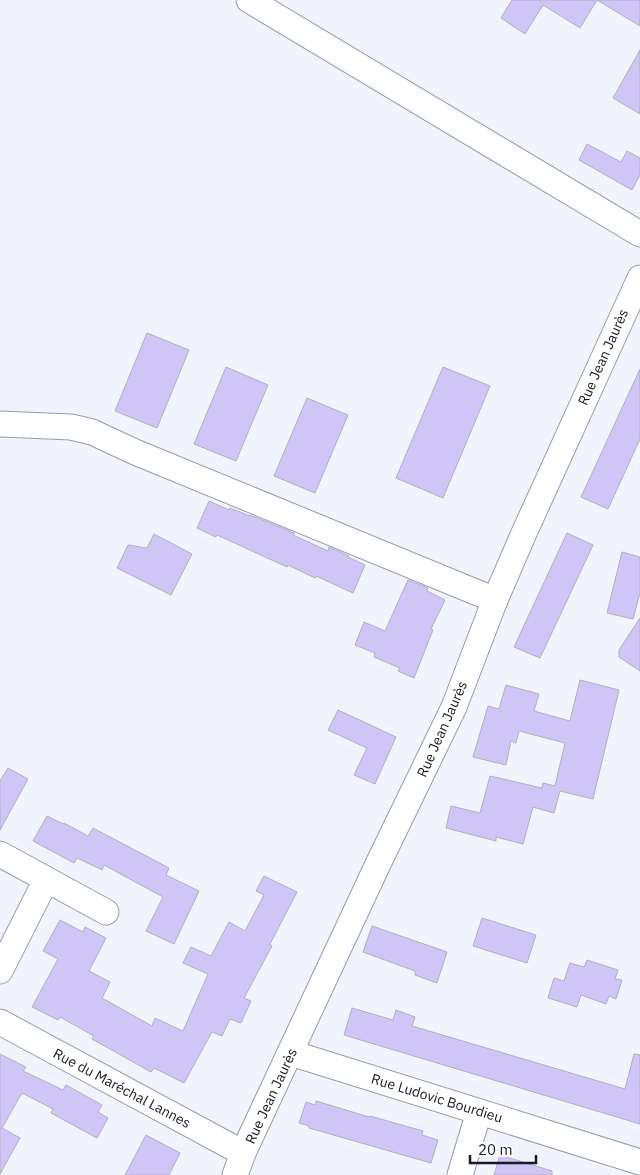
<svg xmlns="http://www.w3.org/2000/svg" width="640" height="1175" font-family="'IBM Plex Sans',sans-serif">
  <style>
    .building { fill: #cfc5f6; stroke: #b1adc2 }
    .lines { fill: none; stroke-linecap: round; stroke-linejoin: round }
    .minor-casing { stroke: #949bae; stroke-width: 27 }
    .minor { stroke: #fff; stroke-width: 25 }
    .labels { text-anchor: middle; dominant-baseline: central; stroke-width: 4.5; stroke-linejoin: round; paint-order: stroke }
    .street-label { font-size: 14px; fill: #181b22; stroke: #fff }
  </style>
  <rect width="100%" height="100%" fill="#f1f4fc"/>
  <g class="building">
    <polygon points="512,0 597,0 580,28 543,5 525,34 501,18"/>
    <polygon points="597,0 640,0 640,26"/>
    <polygon points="640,50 640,114 613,98"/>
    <polygon points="587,144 621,162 627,151 640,158 640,175 632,190 579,160"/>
    <polygon points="147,333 189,350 157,428 115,411"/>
    <polygon points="226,367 268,385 236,461 194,444"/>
    <polygon points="443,367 490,386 443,498 396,478"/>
    <polygon points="640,369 640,439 608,509 581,497"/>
    <polygon points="307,398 348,415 315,493 274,476"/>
    <polygon points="209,501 229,510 230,508 250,516 250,515 294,533 293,535 328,551 329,547 349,556 348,557 365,565 353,593 316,576 315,578 288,565 287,567 217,535 216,537 197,528"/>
    <polygon points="567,533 593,545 540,658 514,647"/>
    <polygon points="154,534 192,554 171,595 117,568 128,545 147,548"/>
    <polygon points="622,552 640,557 640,593 633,619 607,613"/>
    <polygon points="408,580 428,588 427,591 445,600 431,629 433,630 414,678 398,671 400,668 374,657 375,653 355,645 364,622 385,631"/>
    <polygon points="640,618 640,671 619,657 619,650"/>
    <polygon points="580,680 619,690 593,799 560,791 554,813 533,807 523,844 496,837 496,841 446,828 451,806 480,813 490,776 542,788 543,783 555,786 565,743 519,731 516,743 511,741 506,765 473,757 488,706 499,709 506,685 539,694 534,711 570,721"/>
    <polygon points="338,710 396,737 375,784 354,775 367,748 328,730"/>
    <polygon points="8,768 28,779 0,830 0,781"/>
    <polygon points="47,816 63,824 64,823 88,836 93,828 169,868 166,875 199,891 174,944 146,931 163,897 104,865 102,870 77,858 74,863 33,841"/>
    <polygon points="264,876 297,892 270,944 272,946 244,998 251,1001 241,1023 230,1019 222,1036 212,1032 184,1083 154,1068 151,1072 92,1039 94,1036 60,1017 58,1020 32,1007 58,959 43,951 60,920 83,932 85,927 106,938 89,971 110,982 102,998 152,1026 155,1018 183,1031 208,974 183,963 191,947 211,956 229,922 245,931 264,895 256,891"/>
    <polygon points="482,918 536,935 527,963 473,946"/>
    <polygon points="372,926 447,952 437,983 415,975 415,971 363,952"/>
    <polygon points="587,960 618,970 615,979 622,980 616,999 609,996 606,1004 581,995 577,1007 548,998 554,978 564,981 570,963 584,967"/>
    <polygon points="352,1008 393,1020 396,1010 415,1017 412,1026 625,1089 634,1054 640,1055 640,1124 344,1035"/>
    <polygon points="0,1054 26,1067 23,1071 63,1090 66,1085 102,1105 98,1112 108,1118 97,1138 51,1113 53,1109 22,1093 2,1128 20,1138 0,1174"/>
    <polygon points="316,1101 369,1117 370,1116 423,1131 422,1135 438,1140 431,1163 309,1128 309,1126 299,1123 306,1102 315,1105"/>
    <polygon points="146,1135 180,1153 169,1175 125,1175"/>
    <polygon points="500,1155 552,1171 552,1175 494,1175"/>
  </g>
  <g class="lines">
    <g class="minor-casing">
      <g id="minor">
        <polyline points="249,0 640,234"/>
        <polyline points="0,424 71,427 92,432 135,452 495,600"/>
        <polyline points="0,854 106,912"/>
        <polyline points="0,971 46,880"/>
        <polyline points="0,1022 243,1153"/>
        <polyline points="291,1053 640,1162"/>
        <polyline points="235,1175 243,1153 378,864 454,707 495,600 524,533 640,278"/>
        <polyline points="460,1175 479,1112"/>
      </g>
    </g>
    <use href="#minor" class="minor"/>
  </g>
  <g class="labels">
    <g class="street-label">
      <text transform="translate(603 357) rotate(-66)">Rue Jean Jaurès</text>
      <text transform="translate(442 729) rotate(-66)">Rue Jean Jaurès</text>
      <text transform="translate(122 1088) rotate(28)">Rue du Maréchal Lannes</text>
      <text transform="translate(271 1096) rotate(-65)">Rue Jean Jaurès</text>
      <text transform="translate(437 1098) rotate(17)">Rue Ludovic Bourdieu</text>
    </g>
  </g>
  <path d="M470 1155v8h66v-8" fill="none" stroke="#181b22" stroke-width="2.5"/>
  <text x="478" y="1155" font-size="15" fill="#181b22" stroke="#ffffff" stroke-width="4" paint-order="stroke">20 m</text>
</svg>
